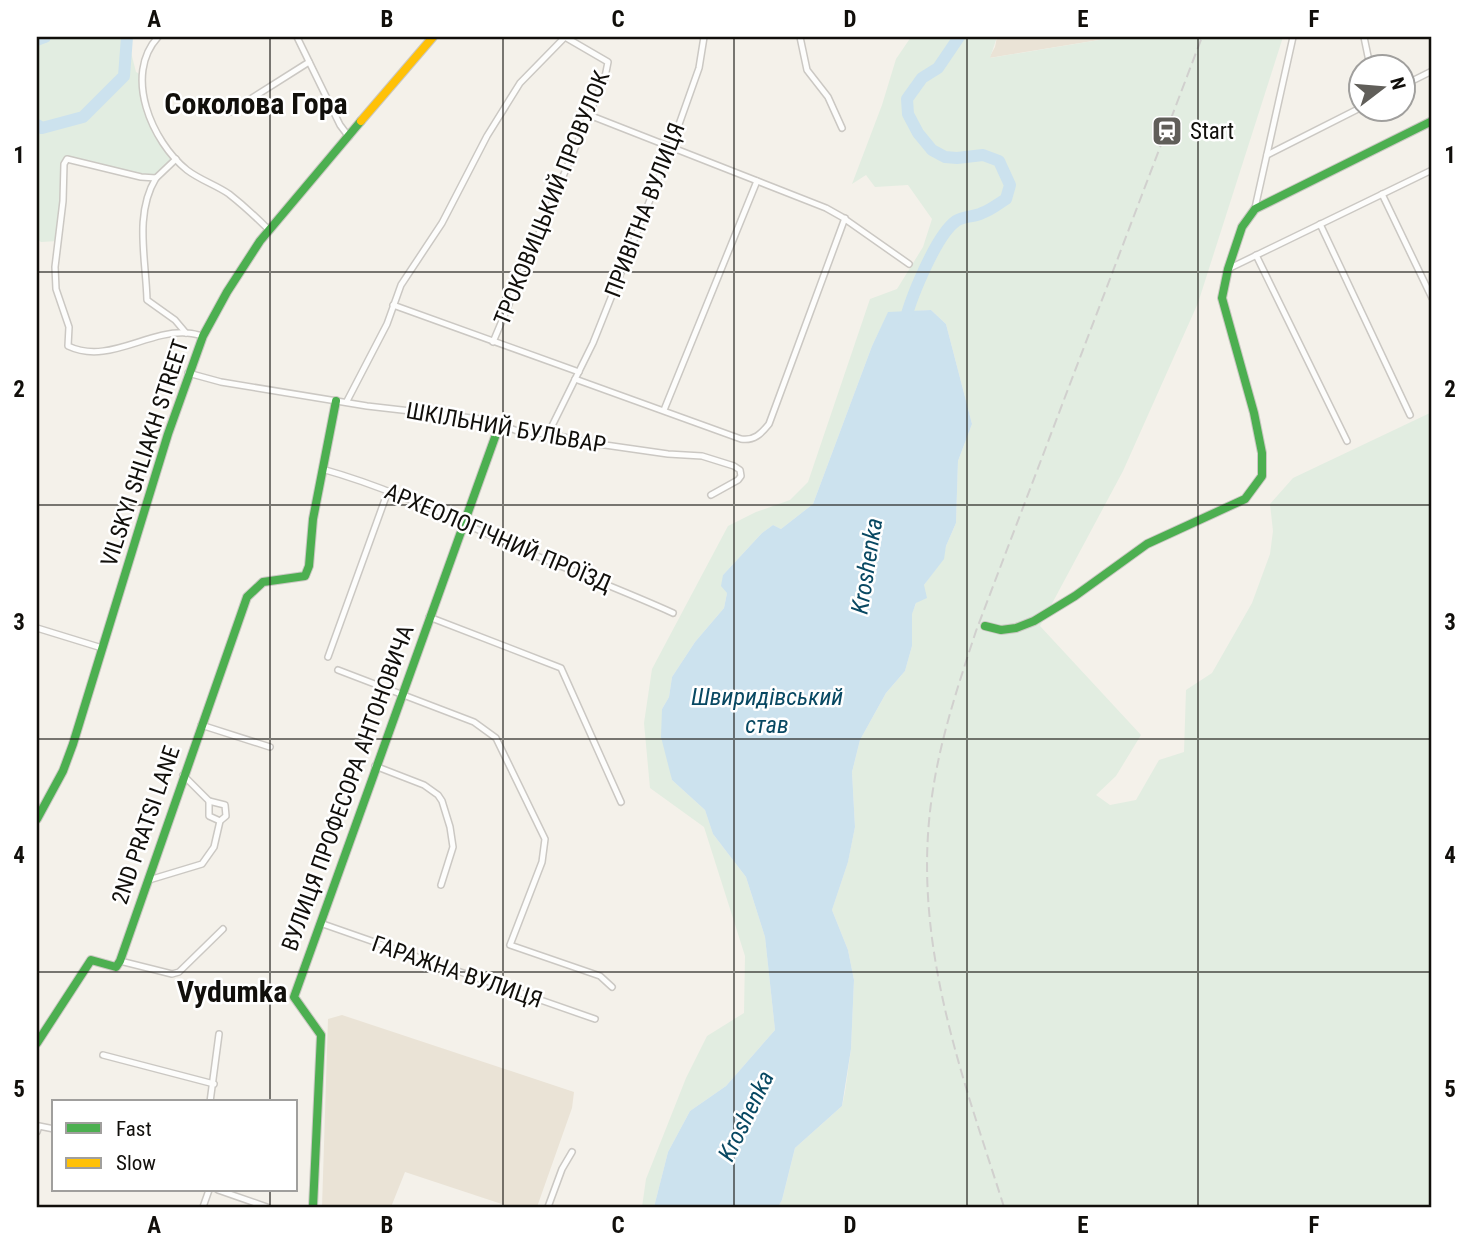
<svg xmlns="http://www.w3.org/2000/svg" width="1469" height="1244" font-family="'Roboto Condensed',sans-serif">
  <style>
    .built { fill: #eae3d6 }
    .green { fill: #e2ede1 }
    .water { fill: #cce2ee }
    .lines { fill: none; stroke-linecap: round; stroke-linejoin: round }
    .river { stroke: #cce2ee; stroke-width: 12 }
    .street-casing { stroke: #cbc8c3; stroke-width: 8 }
    .fast-casing { stroke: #cbc8c3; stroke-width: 10 }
    .slow-casing { stroke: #cbc8c3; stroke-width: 10 }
    .street { stroke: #fdfdfc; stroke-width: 5 }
    .fast { stroke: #4caf50; stroke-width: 8 }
    .slow { stroke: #ffc107; stroke-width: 8 }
    .rail { stroke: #d1d0ce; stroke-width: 2; stroke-dasharray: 10 5; stroke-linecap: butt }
    .grid { fill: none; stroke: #110f0b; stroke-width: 2; stroke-opacity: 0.55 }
    .labels { text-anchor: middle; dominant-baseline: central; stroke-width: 5; stroke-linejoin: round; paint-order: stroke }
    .poi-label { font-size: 23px; fill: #110f0b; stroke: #fff; text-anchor: start }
    .street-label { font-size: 23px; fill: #110f0b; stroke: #fff }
    .water-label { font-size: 24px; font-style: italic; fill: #084862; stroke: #fff }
    .district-label { font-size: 30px; font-weight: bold; fill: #110f0b; stroke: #fff }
    .neatline { fill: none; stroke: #110f0b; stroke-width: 2.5 }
    .grid-label { font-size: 23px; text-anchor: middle; font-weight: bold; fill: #110f0b }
  </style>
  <rect width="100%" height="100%" fill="#f4f1ea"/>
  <g class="built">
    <polygon points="997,37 1117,37 989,58 995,47"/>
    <polygon points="342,1015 574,1092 572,1108 537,1207 511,1207 405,1172 391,1207 322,1207 328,1019"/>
  </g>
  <g class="green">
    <path d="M37,37H127L136,72L141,75C146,106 154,136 176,159L156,178L67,159L58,241L41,242L37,239Z"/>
    <polygon points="911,37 997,37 990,58 1117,37 1283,37 1198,303 1123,471 1040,626 1141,735 1116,776 1096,795 1110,805 1136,800 1159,760 1184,752 1186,690 1212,673 1252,603 1270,554 1273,531 1270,504 1293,478 1432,412 1432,1207 778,1207 782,1200 795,1148 842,1106 845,1092 851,1049 854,980 848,950 832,910 848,862 855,827 852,772 860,740 886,693 905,671 912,646 912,613 924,585 943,559 946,546 956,523 958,461 972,424 946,324 931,310 888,313 872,346 813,504 781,529 773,525 762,533 723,575 727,593 724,608 695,642 672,677 669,697 662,709 672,780 705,810 713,834 746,877 765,937 775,1030 726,1086 690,1111 668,1152 654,1207 642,1207 646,1179 686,1078 707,1036 744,1013 745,956 704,827 650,788 644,723 652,669 728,526 756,512 790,500 808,482 870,299 897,289 923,247 932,219 908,185 875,187 866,175 852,184 882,105 896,59"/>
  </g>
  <polygon class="water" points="931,310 946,324 972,424 958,461 956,523 946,546 944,559 924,585 927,598 916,603 912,614 912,646 905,671 886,693 860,740 852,772 855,827 848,862 832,910 848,950 854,980 851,1049 842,1106 795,1148 782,1200 778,1207 654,1207 668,1152 690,1111 726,1086 775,1030 765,937 746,877 713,834 705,810 672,780 661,737 662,709 669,697 672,677 695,642 724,608 727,593 721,586 723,575 762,533 773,525 781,529 813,504 872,346 888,312"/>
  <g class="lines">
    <g class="river">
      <polyline points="37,40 45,37"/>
      <polyline points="37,125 42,128 83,117 124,76 127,37"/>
      <path d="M904,327C908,303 936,235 956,221C963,216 975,217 982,213C991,210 998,204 1006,199L1010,185L999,161L983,155L957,158L945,157L932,150L918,133L908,114L907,99L922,78L938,68L959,37"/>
    </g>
    <g class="street-casing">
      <g id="street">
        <path d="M158,37C123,75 152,142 187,170C200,180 216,185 229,194C243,205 257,218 269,230"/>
        <polyline points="297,37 340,125 349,137"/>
        <polyline points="800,37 807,70 828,97 842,128"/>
        <polyline points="1364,37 1370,66"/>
        <polyline points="1402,86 1432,71"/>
        <polyline points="230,112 309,62"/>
        <polyline points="589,115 826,208 842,217 909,264"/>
        <polyline points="1267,155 1360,108"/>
        <path d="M176,159L156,178L141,177L67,159L64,164L63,201L55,267L56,289L69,327L68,346C108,365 147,330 187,333C192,333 198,335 203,336"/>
        <path d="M156,178C134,214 146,259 147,300L175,320L186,333"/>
        <polyline points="1382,194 1432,298"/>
        <polyline points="1255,208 1293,37"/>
        <polyline points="1320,224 1410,415"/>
        <polyline points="1256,255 1347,441"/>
        <polyline points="1228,269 1432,170"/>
        <polyline points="393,305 579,372"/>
        <polyline points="493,342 605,77 608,62 565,37"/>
        <polyline points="188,373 221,382 367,406 489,420 520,432 548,434 598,444 668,454 702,456 734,466 740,470 741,476 738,480 711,495"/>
        <path d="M575,379L741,439C754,441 761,434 769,424L845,218"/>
        <polyline points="347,401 387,324 401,285 442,223 487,136 520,83 565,37"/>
        <polyline points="664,410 757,181"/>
        <polyline points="548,434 593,343 671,147 699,68 704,37"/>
        <path d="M322,469C398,490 467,526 539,557C584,576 629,593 673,613"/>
        <polyline points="429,617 561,668 621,802"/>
        <polyline points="37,628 102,648"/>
        <polyline points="328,657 388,491"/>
        <polyline points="338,670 474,722 496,738 545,839 542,862 510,945 600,976 612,987"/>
        <polyline points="201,725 270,747"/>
        <polyline points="375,766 424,785 438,795 442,801 450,827 453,847 441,885"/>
        <polyline points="209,801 209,816 220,821"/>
        <polyline points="149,880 202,864 214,847 220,821 226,816 225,805 209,801 183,775"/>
        <polyline points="320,923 595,1019"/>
        <polyline points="120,961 172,974 179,972 223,929"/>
        <polyline points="103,1055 214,1084"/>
        <polyline points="210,1102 219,1034"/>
        <polyline points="37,1132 39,1126 54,1129"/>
        <polyline points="218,1190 267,1207"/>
        <polyline points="203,1207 209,1190"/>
        <polyline points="548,1207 562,1169 572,1152"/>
      </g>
    </g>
    <g class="fast-casing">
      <g id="fast">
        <polyline points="985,626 1001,630 1016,628 1034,621 1075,596 1147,544 1245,499 1262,476 1262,453 1254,413 1222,298 1228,269 1242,227 1255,209 1432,121"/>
        <polyline points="37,819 63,771 73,744 168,434 203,336 227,292 260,241 361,121"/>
        <polyline points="37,1043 91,960 116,967 120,961 247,597 263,582 305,576 309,566 313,519 336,401"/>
        <polyline points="313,1207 321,1035 294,997 499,426"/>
      </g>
    </g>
    <g class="slow-casing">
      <polyline id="slow" points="361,121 433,37"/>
    </g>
    <use href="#street" class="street"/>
    <use href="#fast" class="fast"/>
    <use href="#slow" class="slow"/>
    <path class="rail" d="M1004,1207C961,1072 911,940 932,796C940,739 958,686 976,631L1202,37"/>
  </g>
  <path class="grid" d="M270,37V1102M503,37V1207M734,37V1207M967,37V1207M1198,37V1207M37,272H1432M37,505H1432M37,739H1432M37,972H1432M270,1190V1207"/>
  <defs>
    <g id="station-square" transform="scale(1.575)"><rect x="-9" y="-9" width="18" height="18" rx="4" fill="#605e59" stroke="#fff"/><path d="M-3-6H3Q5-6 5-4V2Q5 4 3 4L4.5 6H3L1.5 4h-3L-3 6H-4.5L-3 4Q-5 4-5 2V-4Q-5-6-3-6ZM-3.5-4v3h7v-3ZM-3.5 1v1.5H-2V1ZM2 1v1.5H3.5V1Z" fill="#fff"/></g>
  </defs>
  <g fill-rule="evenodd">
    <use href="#station-square" x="1167" y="131"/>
  </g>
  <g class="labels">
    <g class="poi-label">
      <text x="1190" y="131">Start</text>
    </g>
    <g class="street-label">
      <text transform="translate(552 198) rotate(-68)">ТРОКОВИЦЬКИЙ ПРОВУЛОК</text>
      <text transform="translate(645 210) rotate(-69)">ПРИВІТНА ВУЛИЦЯ</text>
      <text transform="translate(506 428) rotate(10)">ШКІЛЬНИЙ БУЛЬВАР</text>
      <text transform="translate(145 453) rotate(-72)">VILSKYI SHLIAKH STREET</text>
      <text transform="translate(498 538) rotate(23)">АРХЕОЛОГІЧНИЙ ПРОЇЗД</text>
      <text transform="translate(348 788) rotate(-70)">ВУЛИЦЯ ПРОФЕСОРА АНТОНОВИЧА</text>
      <text transform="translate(146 825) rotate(-71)">2ND PRATSI LANE</text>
      <text transform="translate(457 972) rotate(19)">ГАРАЖНА ВУЛИЦЯ</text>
    </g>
    <g class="water-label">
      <text transform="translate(867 566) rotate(-81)">Kroshenka</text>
      <text x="767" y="697">Швиридівський<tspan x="767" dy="28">став</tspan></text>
      <text transform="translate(746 1116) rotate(-64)">Kroshenka</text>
    </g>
    <g class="district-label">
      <text x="256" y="103">Соколова Гора</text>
      <text x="232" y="991">Vydumka</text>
    </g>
  </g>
  <rect width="1469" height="1244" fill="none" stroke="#ffffff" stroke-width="77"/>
  <rect x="52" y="1100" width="245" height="91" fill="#ffffff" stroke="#a09f9d" stroke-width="2"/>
  <rect x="66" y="1123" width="35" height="10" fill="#4caf50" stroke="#a09f9d" stroke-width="2"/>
  <text x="116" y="1136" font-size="21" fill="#110f0b">Fast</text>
  <rect x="66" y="1158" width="35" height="10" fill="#ffc107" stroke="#a09f9d" stroke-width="2"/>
  <text x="116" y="1170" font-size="21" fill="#110f0b">Slow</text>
  <g transform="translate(1382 88) rotate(74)"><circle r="33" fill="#ffffff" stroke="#a09f9d" stroke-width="2"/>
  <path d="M0-5L12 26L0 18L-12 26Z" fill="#605e59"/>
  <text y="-10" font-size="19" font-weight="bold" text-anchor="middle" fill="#110f0b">N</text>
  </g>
  <rect x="38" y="38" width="1392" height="1168" class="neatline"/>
  <g class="grid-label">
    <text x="154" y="27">A</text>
    <text x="387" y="27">B</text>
    <text x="618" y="27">C</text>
    <text x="850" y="27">D</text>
    <text x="1083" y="27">E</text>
    <text x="1314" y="27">F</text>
    <text x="19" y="163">1</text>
    <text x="1450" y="163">1</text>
    <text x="19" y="397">2</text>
    <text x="1450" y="397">2</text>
    <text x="19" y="630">3</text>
    <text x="1450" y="630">3</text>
    <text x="19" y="863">4</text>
    <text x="1450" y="863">4</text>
    <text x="19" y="1097">5</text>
    <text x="1450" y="1097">5</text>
    <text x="154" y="1233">A</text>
    <text x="387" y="1233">B</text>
    <text x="618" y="1233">C</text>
    <text x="850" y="1233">D</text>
    <text x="1083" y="1233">E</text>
    <text x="1314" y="1233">F</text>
  </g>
</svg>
